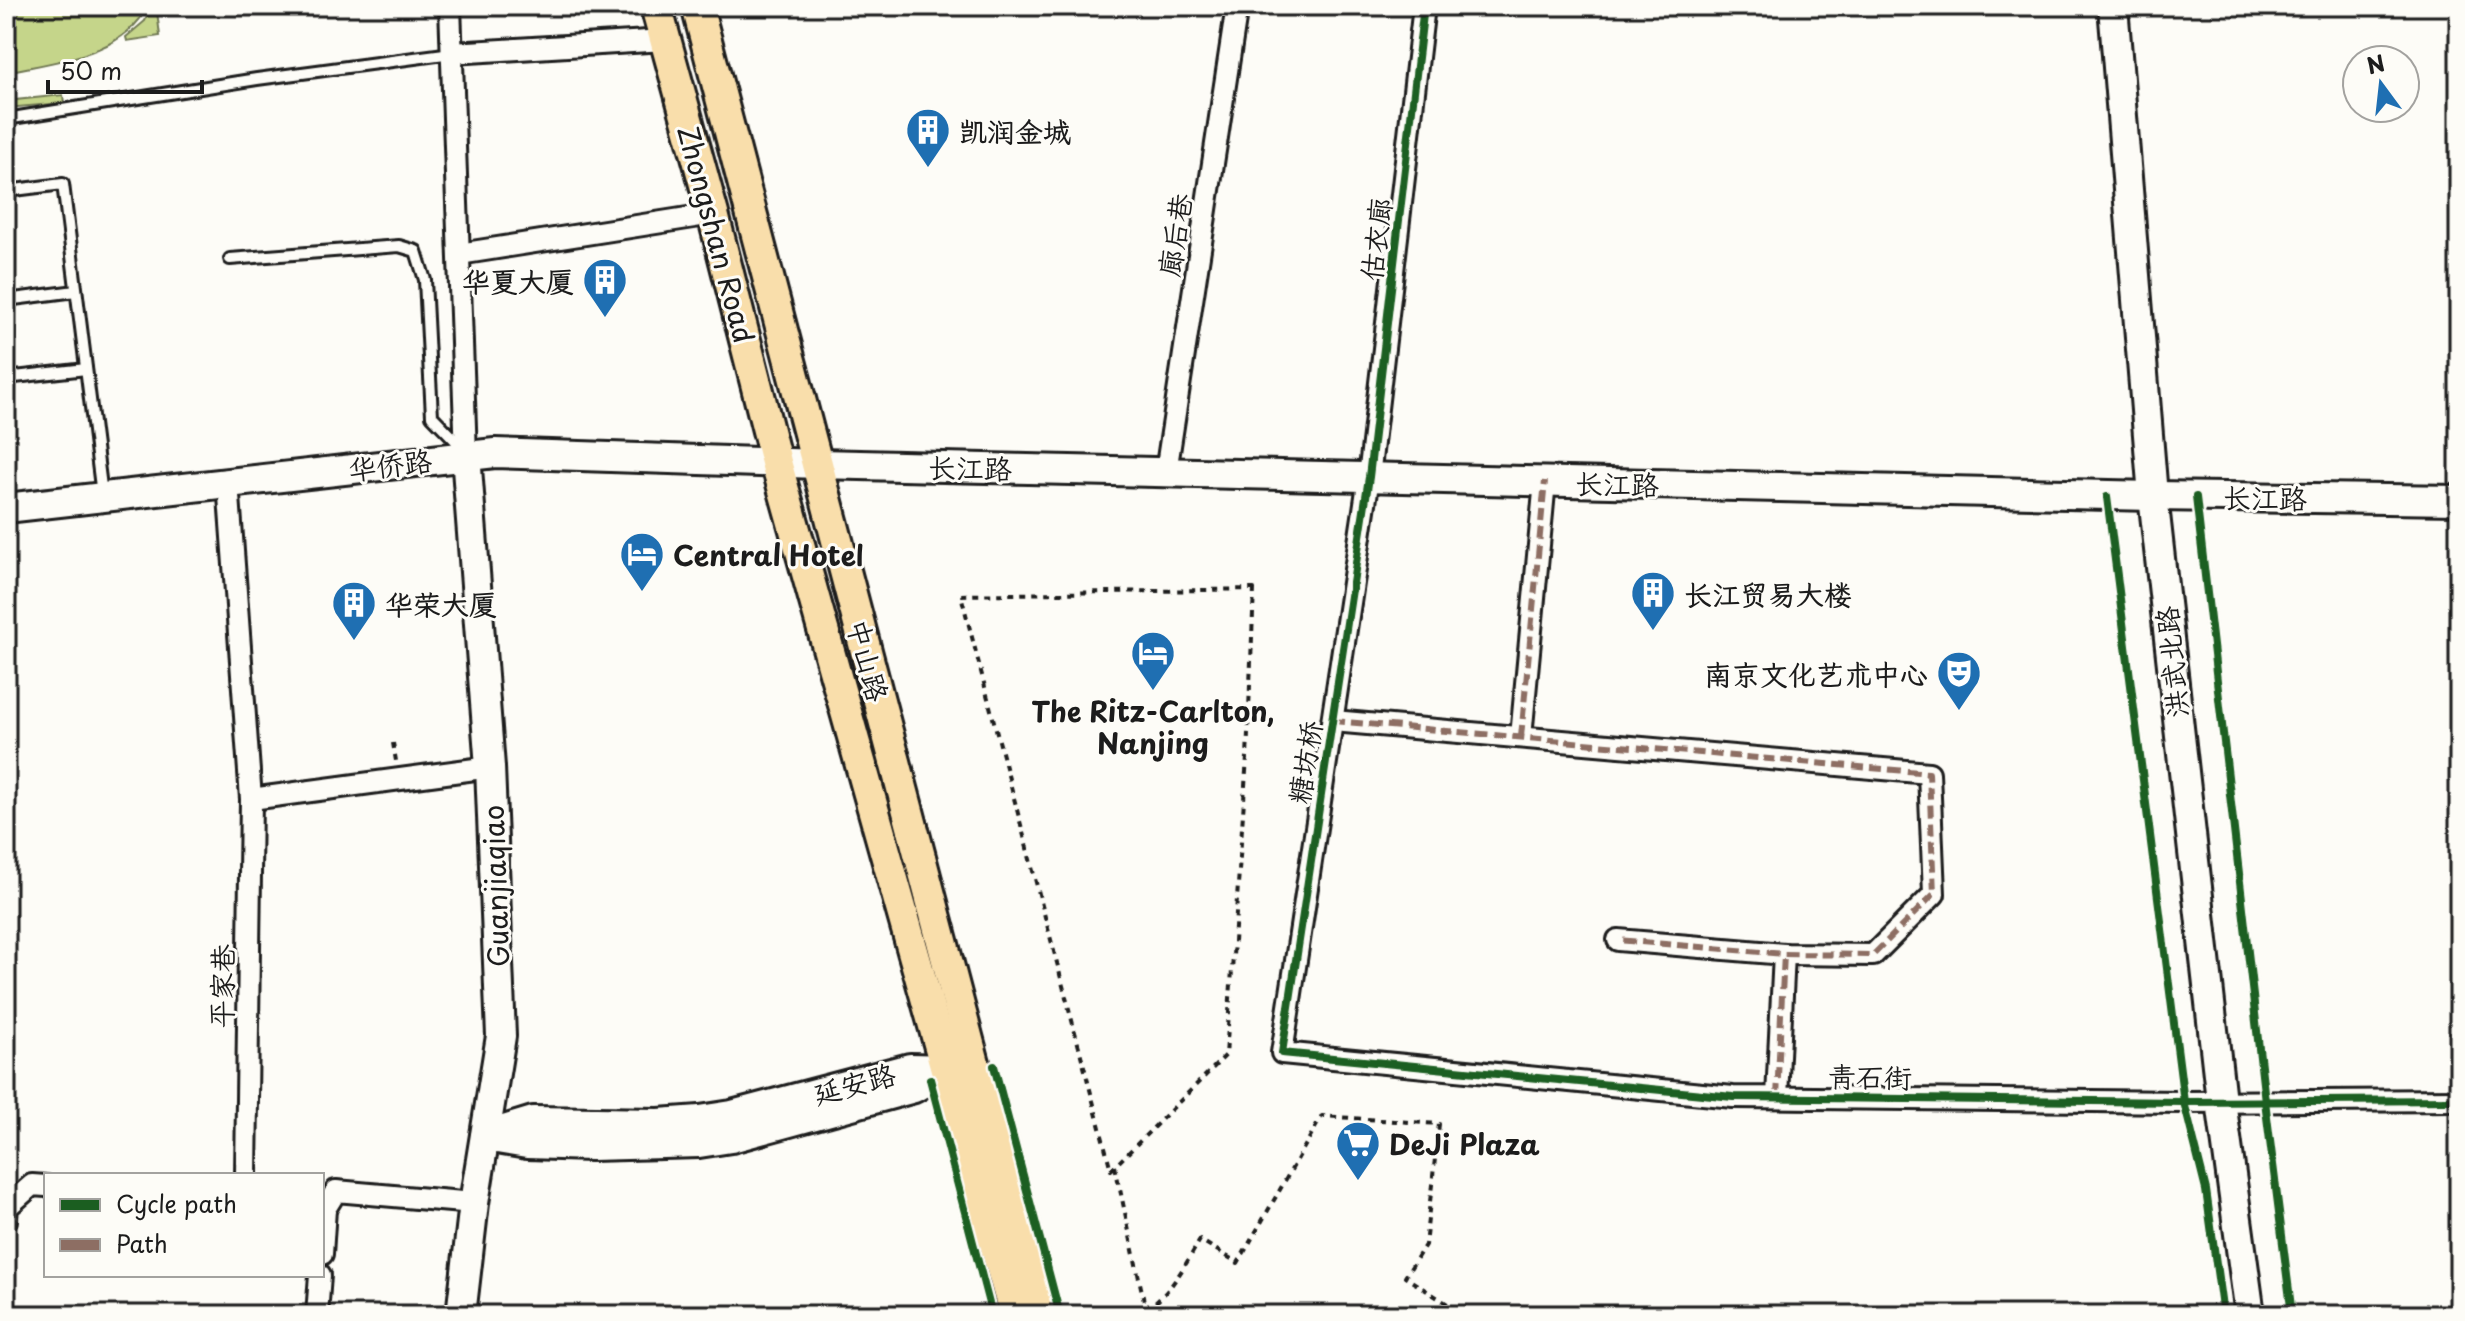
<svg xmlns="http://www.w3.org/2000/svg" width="2465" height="1321" font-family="'Playpen Sans','LXGW WenKai TC',sans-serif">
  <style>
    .green { fill: #c5d58a; stroke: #707853; stroke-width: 2 }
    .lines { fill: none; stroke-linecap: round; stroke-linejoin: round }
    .lane-casing { stroke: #1c1c1c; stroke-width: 16 }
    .street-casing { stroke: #1c1c1c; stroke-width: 26 }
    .secondary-casing { stroke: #1c1c1c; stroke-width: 34 }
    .primary-casing { stroke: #1c1c1c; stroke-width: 36 }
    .path { stroke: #1c1c1c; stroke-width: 4; stroke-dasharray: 6 6; stroke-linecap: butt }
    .lane { stroke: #fdfcf7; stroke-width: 10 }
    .street { stroke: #fdfcf7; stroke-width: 20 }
    .secondary { stroke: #fdfcf7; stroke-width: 28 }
    .primary { stroke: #f9deab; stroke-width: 30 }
    .quiet { stroke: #8d6e63; stroke-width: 6; stroke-dasharray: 12 6; stroke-linecap: butt }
    .cycleway-casing { stroke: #fdfcf7; stroke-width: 13 }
    .cycleway { stroke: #1b5e20; stroke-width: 8 }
    .labels { text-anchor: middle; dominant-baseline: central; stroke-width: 6; stroke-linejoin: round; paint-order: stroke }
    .poi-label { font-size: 28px; font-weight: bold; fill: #1c1c1c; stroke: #fdfcf7; text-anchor: start }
    .street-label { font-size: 28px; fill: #1c1c1c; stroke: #fdfcf7 }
  </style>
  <rect width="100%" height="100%" fill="#fdfcf7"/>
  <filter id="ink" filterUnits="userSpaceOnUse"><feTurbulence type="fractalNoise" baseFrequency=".0125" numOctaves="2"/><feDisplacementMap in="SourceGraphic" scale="16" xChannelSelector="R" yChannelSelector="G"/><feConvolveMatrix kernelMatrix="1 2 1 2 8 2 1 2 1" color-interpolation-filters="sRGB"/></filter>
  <g filter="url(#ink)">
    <g class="green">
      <path d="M6,6H148C123,56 55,61 6,72Z"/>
      <polygon points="157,11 160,36 127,41 126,37 145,21 149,12"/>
      <polygon points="63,95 64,103 6,108 6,101"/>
    </g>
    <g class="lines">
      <g class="lane-casing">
        <g id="lane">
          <polyline points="6,119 257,79 452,53"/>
          <polyline points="6,191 63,184 102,495"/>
          <polyline points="230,259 399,246 416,251 425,280 432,416 464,449"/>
          <polyline points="6,300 76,291"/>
          <polyline points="6,378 86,369"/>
        </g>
      </g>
      <g class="street-casing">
        <g id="street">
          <polyline points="450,6 466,455"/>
          <polyline points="1424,6 1369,477 1282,1053 1733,1097 2184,1102 2459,1100"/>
          <polyline points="452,53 665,40"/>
          <polyline points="459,254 713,214"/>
          <polyline points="1166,472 1237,6"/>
          <polyline points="228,482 251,799 490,767"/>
          <polyline points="1333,721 1929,773 1934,894 1873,955 1784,954 1618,940"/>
          <polyline points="1521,737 1545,481"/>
          <polyline points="1777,1097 1784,954"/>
          <polyline points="246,1175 251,799"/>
          <polyline points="322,1209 325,1209 336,1191 474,1203"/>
          <polyline points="6,1220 7,1207 32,1185 46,1186"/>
          <polyline points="322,1254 325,1209"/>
          <polyline points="317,1315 320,1275"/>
        </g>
      </g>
      <g class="secondary-casing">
        <g id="secondary">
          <polyline points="2113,6 2153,496 2221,1101 2250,1315"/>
          <polyline points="6,508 495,453 818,464 2153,496 2459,500"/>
          <polyline points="491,1134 533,1121 659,1123 700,1120 732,1115 910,1068 946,1069"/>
          <polyline points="485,1137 527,1144 591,1146 699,1143 731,1138 914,1088 946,1069"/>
          <polyline points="461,1315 474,1203 501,1036 490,767 466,455"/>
        </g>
      </g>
      <g class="primary-casing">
        <g id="primary">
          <polyline points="656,6 713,214 776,462 1015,1315"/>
          <polyline points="697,6 1040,1315"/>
        </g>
      </g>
      <g class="path">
        <polygon points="1254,589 1247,757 1226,1055 1111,1170 961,595"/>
        <polyline points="393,743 396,761"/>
        <polyline points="1115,1166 1146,1311"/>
        <path d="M1135,1315C1165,1304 1184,1267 1200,1240L1238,1263L1322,1116L1439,1124L1425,1245L1405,1277L1465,1315"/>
      </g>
      <use href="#lane" class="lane"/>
      <use href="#street" class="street"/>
      <use href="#secondary" class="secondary"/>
      <use href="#primary" class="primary"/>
      <g class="quiet">
        <polyline points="1333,721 1929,773 1934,894 1873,955 1784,954 1618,940"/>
        <polyline points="1521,737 1545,481"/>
        <polyline points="1777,1097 1784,954"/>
      </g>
      <g class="cycleway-casing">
        <g id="cycleway">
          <polyline points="1424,6 1369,477 1282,1053 1733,1097 2184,1102 2459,1100"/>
          <polyline points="2107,497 2184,1102 2206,1190 2223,1315"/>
          <polyline points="2196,497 2265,1101 2292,1315"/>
          <polyline points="994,1066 1060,1315"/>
          <polyline points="930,1079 992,1315"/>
        </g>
      </g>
      <use href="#cycleway" class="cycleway"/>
    </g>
  </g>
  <defs>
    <g id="building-pin" transform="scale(2.3)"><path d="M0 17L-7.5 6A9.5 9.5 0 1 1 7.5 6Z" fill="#1f6fb2" stroke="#fdfcf7"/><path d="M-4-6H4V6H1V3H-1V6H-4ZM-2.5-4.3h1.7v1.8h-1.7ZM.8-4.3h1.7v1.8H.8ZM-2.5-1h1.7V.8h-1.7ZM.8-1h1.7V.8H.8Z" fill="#fff"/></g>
    <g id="hotel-pin" transform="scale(2.3)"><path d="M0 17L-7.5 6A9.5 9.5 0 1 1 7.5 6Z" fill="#1f6fb2" stroke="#fdfcf7"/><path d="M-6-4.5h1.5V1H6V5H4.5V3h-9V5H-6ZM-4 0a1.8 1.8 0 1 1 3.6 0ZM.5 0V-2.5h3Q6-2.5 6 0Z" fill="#fff"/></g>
    <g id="theatre-pin" transform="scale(2.3)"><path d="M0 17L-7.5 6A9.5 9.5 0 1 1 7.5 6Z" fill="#1f6fb2" stroke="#fdfcf7"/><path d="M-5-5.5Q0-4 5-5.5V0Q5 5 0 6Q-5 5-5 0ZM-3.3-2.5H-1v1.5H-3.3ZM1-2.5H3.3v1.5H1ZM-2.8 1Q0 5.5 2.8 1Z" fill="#fff"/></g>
    <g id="supermarket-pin" transform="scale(2.3)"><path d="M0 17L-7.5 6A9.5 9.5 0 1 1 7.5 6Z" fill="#1f6fb2" stroke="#fdfcf7"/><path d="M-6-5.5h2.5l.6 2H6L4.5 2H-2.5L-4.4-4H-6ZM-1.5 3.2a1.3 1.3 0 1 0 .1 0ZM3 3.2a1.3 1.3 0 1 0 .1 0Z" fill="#fff"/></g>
  </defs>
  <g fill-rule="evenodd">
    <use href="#building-pin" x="928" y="130"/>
    <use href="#building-pin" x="605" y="280"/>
    <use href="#hotel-pin" x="642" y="554"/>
    <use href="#building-pin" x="1653" y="593"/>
    <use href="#building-pin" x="354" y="603"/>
    <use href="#hotel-pin" x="1153" y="653"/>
    <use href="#theatre-pin" x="1959" y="673"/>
    <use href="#supermarket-pin" x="1358" y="1143"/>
  </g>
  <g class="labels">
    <g class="poi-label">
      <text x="959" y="130">凯润金城</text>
      <text x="574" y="280" text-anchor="end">华夏大厦</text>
      <text x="673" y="554">Central Hotel</text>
      <text x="1684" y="593">长江贸易大楼</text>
      <text x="385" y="603">华荣大厦</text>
      <text x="1928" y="673" text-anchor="end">南京文化艺术中心</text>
      <text x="1153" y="710" text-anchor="middle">The Ritz-Carlton,<tspan x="1153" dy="32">Nanjing</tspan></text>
      <text x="1389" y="1143">DeJi Plaza</text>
    </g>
    <g class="street-label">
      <text transform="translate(717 234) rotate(75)">Zhongshan Road</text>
      <text transform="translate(1174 235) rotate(-81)">廊后巷</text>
      <text transform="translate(1375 239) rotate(-83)">估衣廊</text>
      <text transform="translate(390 464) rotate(-7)">华侨路</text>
      <text transform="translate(970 467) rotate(1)">长江路</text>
      <text transform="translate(1617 483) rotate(1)">长江路</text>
      <text transform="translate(2265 497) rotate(1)">长江路</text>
      <text transform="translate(869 660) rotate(75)">中山路</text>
      <text transform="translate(2171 662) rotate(-96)">洪武北路</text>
      <text transform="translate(1304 762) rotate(-81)">糖坊桥</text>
      <text transform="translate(495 886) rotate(-92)">Guanjiaqiao</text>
      <text transform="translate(221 986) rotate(-89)">平家巷</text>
      <text transform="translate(1870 1076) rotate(1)">青石街</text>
      <text transform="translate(854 1083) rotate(-15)">延安路</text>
    </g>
  </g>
  <rect width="2465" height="1321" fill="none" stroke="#fdfcf7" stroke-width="32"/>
  <rect x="16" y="16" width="2433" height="1289" fill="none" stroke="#1c1c1c" stroke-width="3" filter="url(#ink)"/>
  <rect x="44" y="1173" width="280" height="104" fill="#fdfcf7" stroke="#a3a29f" stroke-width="2"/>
  <rect x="60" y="1199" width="40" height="12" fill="#1b5e20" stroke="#a3a29f" stroke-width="2"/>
  <text x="116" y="1213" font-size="24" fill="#1c1c1c">Cycle path</text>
  <rect x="60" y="1239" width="40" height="12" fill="#8d6e63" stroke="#a3a29f" stroke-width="2"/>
  <text x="116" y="1253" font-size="24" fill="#1c1c1c">Path</text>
  <g transform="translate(2381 84) rotate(345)"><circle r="38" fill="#fdfcf7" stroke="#a3a29f" stroke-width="2"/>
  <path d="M0-6L14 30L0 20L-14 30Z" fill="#1f6fb2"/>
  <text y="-12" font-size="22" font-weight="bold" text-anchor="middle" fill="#1c1c1c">N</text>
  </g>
  <path d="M48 80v12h154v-12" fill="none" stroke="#1c1c1c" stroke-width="4"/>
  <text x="60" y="80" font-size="24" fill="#1c1c1c" stroke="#fdfcf7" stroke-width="6" paint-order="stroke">50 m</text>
</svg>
